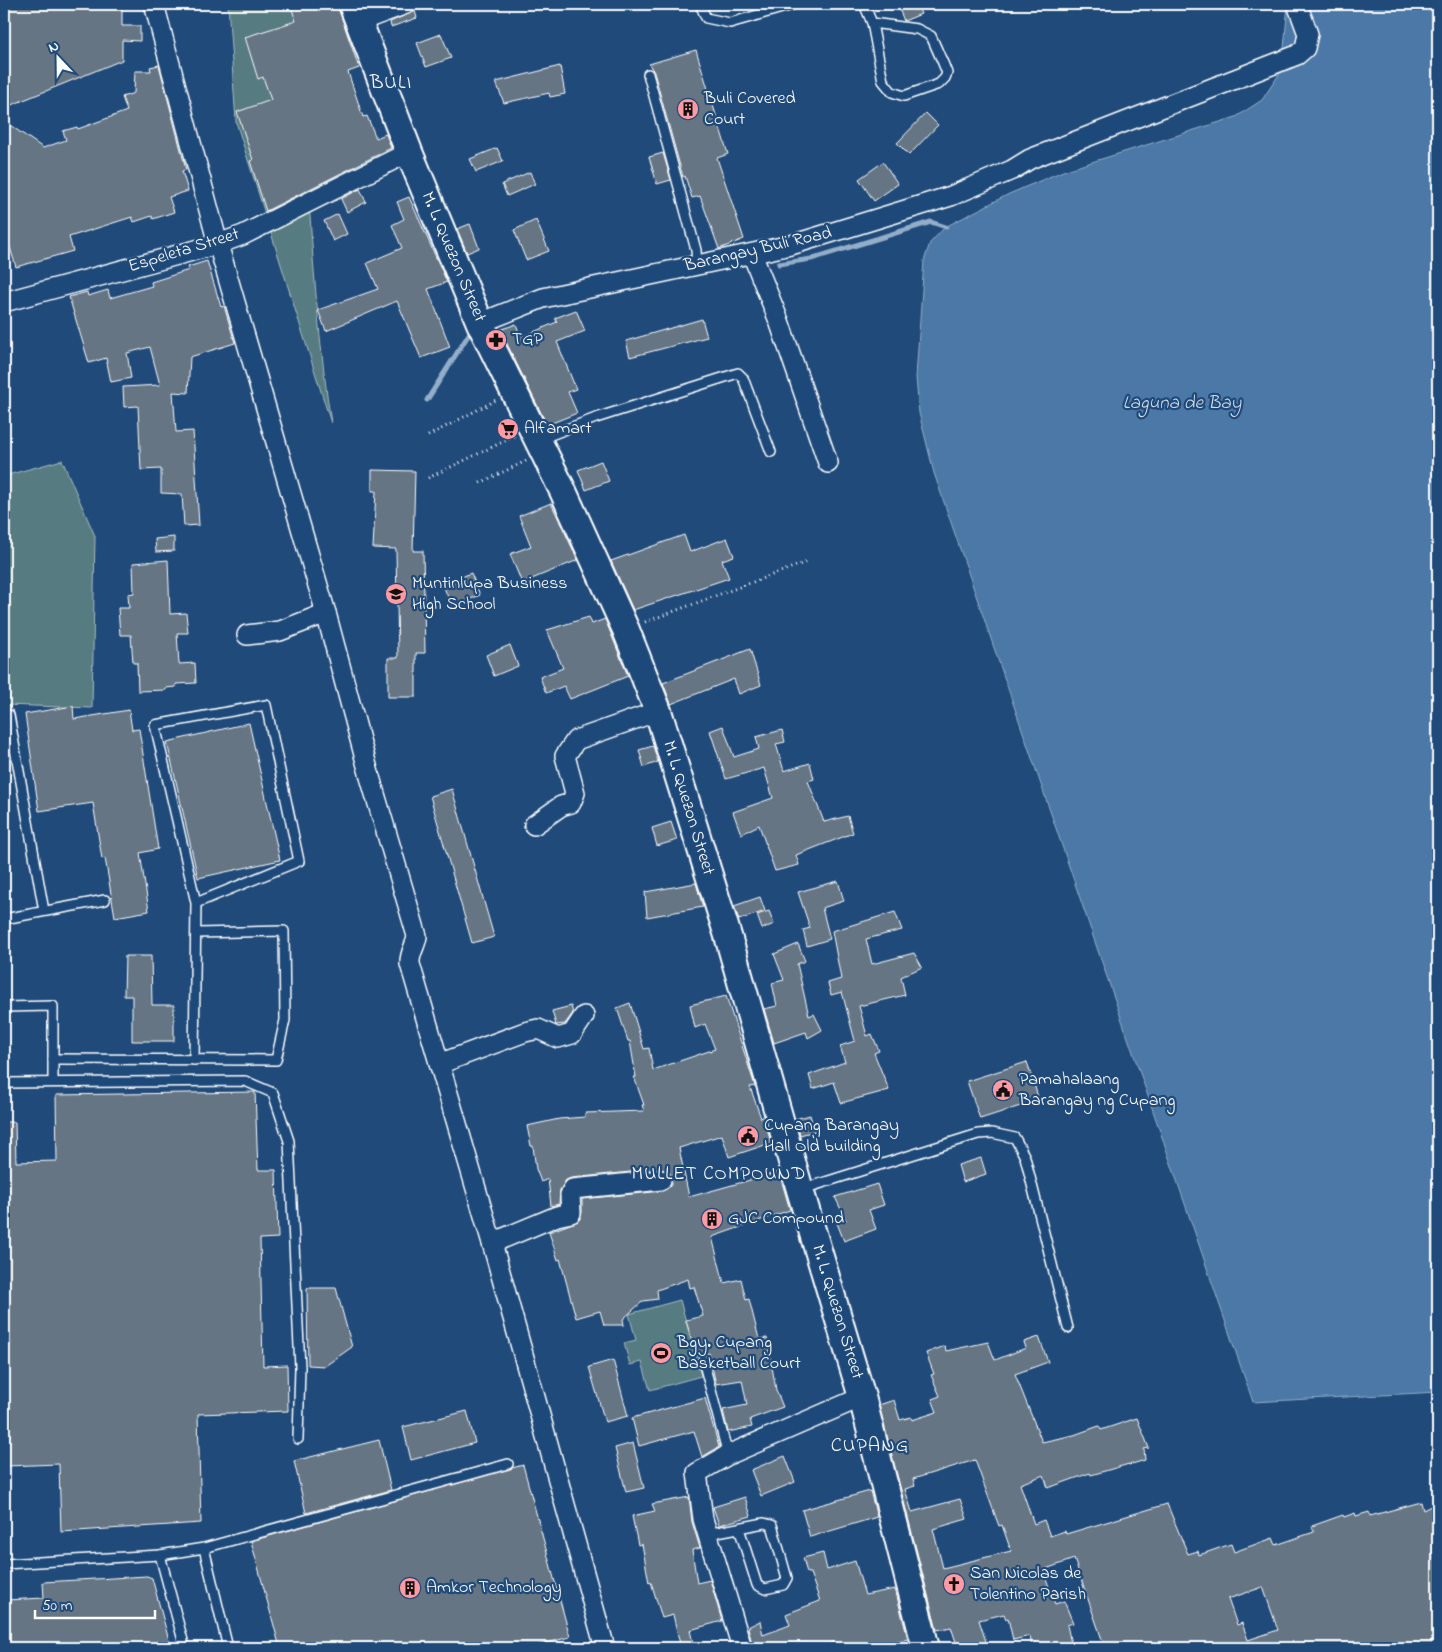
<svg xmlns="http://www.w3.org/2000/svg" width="1442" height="1652" font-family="'Indie Flower',sans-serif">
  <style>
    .green { fill: #567b81; stroke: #aabdc0 }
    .water { fill: #4c78a7; stroke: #94aeca }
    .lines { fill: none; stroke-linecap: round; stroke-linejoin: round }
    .stream { stroke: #94aeca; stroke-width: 5 }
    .building { fill: #657484; stroke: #fff; fill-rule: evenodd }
    .service-casing { stroke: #fff; stroke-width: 12 }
    .minor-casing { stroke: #fff; stroke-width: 22 }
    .secondary-casing { stroke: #fff; stroke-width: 30 }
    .path { stroke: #fff; stroke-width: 3; stroke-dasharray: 1 4; stroke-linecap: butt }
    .service { stroke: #1f4a7a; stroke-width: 9 }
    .minor { stroke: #1f4a7a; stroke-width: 19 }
    .secondary { stroke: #1f4a7a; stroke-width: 26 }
    .labels { text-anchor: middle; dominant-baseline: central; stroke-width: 4.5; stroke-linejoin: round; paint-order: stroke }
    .poi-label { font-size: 18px; fill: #fff; stroke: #1f4a7a; text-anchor: start }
    .street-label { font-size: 18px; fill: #fff; stroke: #1f4a7a }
    .water-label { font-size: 19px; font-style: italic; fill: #d2dde9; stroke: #1f4a7a }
    .neighbourhood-label { font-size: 19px; letter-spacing: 1px; fill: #fff; stroke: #1f4a7a }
    .quarter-label { font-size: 20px; letter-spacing: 1px; fill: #fff; stroke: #1f4a7a }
  </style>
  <rect width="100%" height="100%" fill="#1f4a7a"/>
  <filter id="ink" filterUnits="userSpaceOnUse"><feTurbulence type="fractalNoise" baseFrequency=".02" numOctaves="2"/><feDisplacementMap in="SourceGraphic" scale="10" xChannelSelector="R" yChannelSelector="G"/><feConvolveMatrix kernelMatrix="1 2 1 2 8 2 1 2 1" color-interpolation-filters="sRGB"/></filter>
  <g filter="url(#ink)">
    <g class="green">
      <path d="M228,4H297C307,143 310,285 331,423L236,122Z"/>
      <polygon points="62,460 95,536 92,708 4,705 4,476"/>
      <polygon points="680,1300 701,1376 650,1390 642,1362 630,1365 624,1343 636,1340 629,1314"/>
    </g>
    <polygon class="water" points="1288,4 1438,4 1438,1392 1253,1402 934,473 919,413 916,377 924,261 930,243 945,227 1009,194 1063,171 1236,117 1262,100 1282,70"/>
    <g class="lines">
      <g class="stream">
        <polyline points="779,264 811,259 931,222 946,227"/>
        <polyline points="427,400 469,334"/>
      </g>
    </g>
    <g class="building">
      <polygon points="4,4 122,4 122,26 140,26 140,41 122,40 122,60 4,108"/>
      <polygon points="290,4 337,4 359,68 348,72 363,117 367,116 376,138 386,134 391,148 266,211 250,161 253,160 237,112 271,100 263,77 258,79 245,37 296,21"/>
      <polygon points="897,4 917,4 921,14 904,21"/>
      <polygon points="415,11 417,18 391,27 390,22"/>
      <polygon points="441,34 451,58 426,67 417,43"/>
      <polygon points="696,50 728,154 717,158 744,239 719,249 700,196 692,198 685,176 683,177 654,72 649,64"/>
      <polygon points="159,65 182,154 186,170 182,171 188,191 169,197 174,212 153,219 152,216 134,222 132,217 69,237 73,251 16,267 6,234 4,234 4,121 43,148 66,140 63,131 77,127 78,129 127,111 122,97 134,93 135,71 151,71 150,67"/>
      <polygon points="560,66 565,94 550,97 549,93 504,103 496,82"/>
      <polygon points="926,113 938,125 909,155 897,143"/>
      <polygon points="497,148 503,161 476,172 470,159"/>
      <polygon points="663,153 671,180 657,184 649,157"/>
      <polygon points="883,162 898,184 874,201 859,179"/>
      <polygon points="530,172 535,184 507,196 502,184"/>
      <polygon points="360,189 366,202 347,212 341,199"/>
      <polygon points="409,197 447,282 428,289 450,347 421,358 397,301 326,331 318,310 378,289 367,263 402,248 392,225 404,219 397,202"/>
      <polygon points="338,214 347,234 333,241 324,221"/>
      <polygon points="536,220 549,251 526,260 514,230"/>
      <polygon points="470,224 479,248 467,253 457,229"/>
      <polygon points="207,261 221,307 224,306 235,343 190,357 188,393 173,392 176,432 193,431 199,525 184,526 182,494 161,493 161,469 141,470 138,406 124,407 123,387 160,385 150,347 127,353 131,378 111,382 106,358 89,363 69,297 87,292 88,296 108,290 110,298 152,286 151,282 189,270 188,267"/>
      <polygon points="576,310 585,331 557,342 576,389 568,392 577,413 547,425 500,330 516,324 520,335 523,334 524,336 557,322 555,318"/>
      <polygon points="702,319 707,337 630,357 626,341"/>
      <polygon points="601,461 609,481 586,490 578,470"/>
      <polygon points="372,470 415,471 413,551 423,551 425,653 416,653 416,697 388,697 388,658 398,658 396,549 373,548 376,491 372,491"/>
      <polygon points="551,503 578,560 522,583 510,554 531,546 519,516"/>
      <polygon points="684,535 690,552 727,538 734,556 722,560 729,578 633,610 611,561"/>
      <polygon points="174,537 174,551 156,552 155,539"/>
      <polygon points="168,560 170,614 186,613 188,633 177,633 179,664 195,663 196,683 176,684 176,687 166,688 166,690 138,691 137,663 133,663 131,635 120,635 118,608 129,608 128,594 134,593 133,563"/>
      <polygon points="471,573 480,595 452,607 443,585"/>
      <polygon points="589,617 592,624 605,619 628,676 570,699 564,686 546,693 540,677 563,668 547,630"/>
      <polygon points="510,645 518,666 494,676 486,655"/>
      <polygon points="750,649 761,685 739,694 734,679 671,704 663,683"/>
      <polygon points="73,706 74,719 129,710 132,730 139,729 158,849 140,853 149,911 115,917 105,858 102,859 93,803 39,811 25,714"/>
      <polygon points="249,723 280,860 198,878 167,742"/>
      <polygon points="723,726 734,757 759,749 756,737 782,730 785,742 776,744 784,771 810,763 814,779 808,781 824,822 848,816 853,833 796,855 799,865 775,871 759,825 741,834 733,812 773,798 764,768 726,779 710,731"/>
      <polygon points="653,746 658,762 644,767 639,750"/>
      <polygon points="452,789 494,937 472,943 430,796"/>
      <polygon points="671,822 677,840 657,846 652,828"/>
      <polygon points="838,881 844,901 822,908 830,939 807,946 803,930 810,928 798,892"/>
      <polygon points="696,883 703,907 647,917 645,892"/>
      <polygon points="760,897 765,911 739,920 734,906"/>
      <polygon points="769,911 774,924 762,929 757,915"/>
      <polygon points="895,912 902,930 866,939 872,964 914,953 922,967 901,977 905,995 859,1006 867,1036 872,1034 879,1051 874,1053 889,1090 841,1103 834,1082 813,1089 809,1075 845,1062 840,1046 855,1041 842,992 831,995 828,983 841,979 832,931"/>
      <polygon points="798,944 805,961 797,964 809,1016 814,1014 822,1030 808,1038 806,1032 774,1043 764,1009 777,1006 772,983 784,980 774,954"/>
      <polygon points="125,956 151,956 152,1005 174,1005 174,1041 132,1041 132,996 124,996"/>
      <polygon points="726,996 755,1086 750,1087 761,1118 764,1116 771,1143 729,1157 722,1135 679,1148 689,1197 779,1172 790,1210 712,1237 724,1283 741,1279 746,1300 749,1299 759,1339 767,1338 776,1390 783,1407 750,1419 752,1427 728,1432 723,1410 747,1405 742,1380 716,1384 709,1353 696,1356 686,1320 703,1316 694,1287 690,1288 688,1279 657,1290 658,1299 643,1301 623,1319 624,1325 604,1325 600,1311 576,1318 560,1259 558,1260 549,1232 578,1221 582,1213 582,1199 663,1191 671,1185 670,1174 660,1169 571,1178 566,1180 560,1190 559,1204 551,1206 548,1179 541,1182 536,1169 533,1146 531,1146 527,1126 559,1119 585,1117 585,1113 644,1111 642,1105 644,1105 634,1077 636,1077 630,1041 628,1041 617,1008 630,1003 644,1049 649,1048 653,1070 715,1049 705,1024 695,1028 690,1005"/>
      <polygon points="571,1006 573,1013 565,1024 556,1025 552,1011"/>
      <polygon points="1027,1062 1039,1100 980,1119 967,1081"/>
      <polygon points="255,1092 258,1170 276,1170 278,1238 260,1239 263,1366 287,1365 288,1411 198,1414 201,1523 61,1532 59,1464 6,1466 6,1440 4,1440 4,1122 15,1122 16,1162 57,1161 56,1095"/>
      <polygon points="810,1115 815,1131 800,1135 795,1119"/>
      <polygon points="981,1158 986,1174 963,1182 958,1165"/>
      <polygon points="877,1184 884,1205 869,1210 876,1229 844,1241 837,1223 846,1220 835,1197"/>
      <polygon points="307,1288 336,1288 352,1347 325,1366 308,1365"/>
      <path d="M1039,1337L1048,1362L1015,1374L1042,1442L1074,1435L1099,1426L1101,1430L1137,1418L1149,1448L1144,1449L1145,1460L1129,1465V1464L1091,1475L1090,1473L1048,1488L1044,1475L1020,1484L1034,1524L1044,1520L1050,1536L1065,1531L1066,1534L1167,1504L1188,1554L1198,1551L1199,1555L1231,1544L1234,1552L1273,1538L1276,1545L1314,1532L1312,1526L1343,1515L1344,1517L1355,1513L1356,1516L1369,1512L1370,1516L1421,1502L1423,1510L1431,1506L1438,1525V1648H1105L1074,1559L1043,1570L1055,1604L1064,1601L1073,1623L1067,1625L1072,1648H1032L1030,1636L1013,1640L1008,1618L1006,1619L1004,1614L979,1620L988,1648H958L951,1627L937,1630L879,1405L894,1400L900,1420L911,1417L912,1420L937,1412L932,1399L940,1396L931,1375L934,1374L926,1353L945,1346L946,1351L988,1342L995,1360L1026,1348L1024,1342ZM975,1460L999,1526L1002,1525L1011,1551L943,1568L933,1529L967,1519L960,1499L912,1512L905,1489L915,1486L913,1479ZM1263,1587L1278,1630L1248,1640L1242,1623L1237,1625L1228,1599Z"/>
      <polygon points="613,1360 628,1416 605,1422 589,1367"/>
      <polygon points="705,1398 719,1447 702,1457 694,1431 639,1446 632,1418"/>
      <polygon points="467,1411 475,1443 411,1460 403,1427"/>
      <polygon points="379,1440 391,1490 306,1513 294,1461"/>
      <polygon points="633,1443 644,1488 626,1492 615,1448"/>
      <polygon points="785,1456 795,1482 761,1496 751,1470"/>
      <polygon points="523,1465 570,1637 527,1648 280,1648 251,1541"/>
      <polygon points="870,1491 877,1517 810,1537 802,1510"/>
      <polygon points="689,1497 692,1522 700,1548 692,1550 697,1583 710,1580 722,1621 690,1630 694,1648 681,1648 673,1615 662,1618 651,1582 649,1583 642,1544 638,1545 632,1516 655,1511 652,1504"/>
      <polygon points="745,1497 751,1516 719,1525 713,1507"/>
      <polygon points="823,1553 827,1570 855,1561 865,1595 895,1589 908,1639 864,1648 836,1648 834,1642 816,1648 753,1648 748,1627 760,1621 763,1635 790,1625 786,1614 820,1601 810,1573 807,1573 803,1558"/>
      <polygon points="147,1576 152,1578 171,1648 5,1648 4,1618 7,1618 6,1600 44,1598 43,1582"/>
    </g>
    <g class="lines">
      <g class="service-casing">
        <g id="service">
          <polyline points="700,4 706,18 730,23 796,4"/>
          <polyline points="864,4 872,23 883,81 892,92 904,96 939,84 945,78 947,73 943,63 931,36 917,29 872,23"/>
          <polyline points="648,74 696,250 697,265"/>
          <polyline points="540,439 596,418 738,373 743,378 771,452"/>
          <polyline points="9,715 44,911"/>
          <polyline points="4,919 105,900"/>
          <polyline points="4,1007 53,1006 53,1082"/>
          <polyline points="53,1059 276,1060 285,1020 284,931 197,933"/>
          <polyline points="194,1060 196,903 155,725 266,705 299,861 196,903"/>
          <polyline points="4,1083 245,1081 273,1093 289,1141 300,1367 298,1439"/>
          <polyline points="803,1189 978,1134 992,1133 1015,1138 1025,1157 1068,1328"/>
          <polyline points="703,1360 728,1455"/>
          <polyline points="707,1534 764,1523 772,1525 787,1578 783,1585 765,1589 757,1585 739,1528"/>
          <polyline points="204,1548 228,1648"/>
          <polyline points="160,1555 185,1648"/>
          <polyline points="4,1564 160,1555 204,1548 508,1464"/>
        </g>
      </g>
      <g class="minor-casing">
        <g id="minor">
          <path d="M154,4L218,244L326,613L370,777L417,936C416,946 409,953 410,964L492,1243L605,1648"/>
          <polyline points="360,21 406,4"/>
          <polyline points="752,254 779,321 828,463"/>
          <polyline points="4,302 218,244 243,235 409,152"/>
          <polyline points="480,323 543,298 791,245 951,196 1012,170 1030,159 1297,55 1305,48 1308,34 1297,4"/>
          <polyline points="247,635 280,631 326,613"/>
          <polyline points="534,825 561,806 571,803 575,793 565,756 576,740 658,711"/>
          <polyline points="439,1064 525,1032 538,1029 558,1038 572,1034 584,1016"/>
          <polyline points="492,1243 557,1216 571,1213 570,1195 573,1189 661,1180"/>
          <polyline points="742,1648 703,1519 697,1473 728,1455 862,1397"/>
        </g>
      </g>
      <g class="secondary-casing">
        <polyline id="secondary" points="352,4 409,152 480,323 563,491 626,630 658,711 728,936 800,1190 862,1397 926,1648"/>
      </g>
      <g class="path">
        <polyline points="428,436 496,400"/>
        <polyline points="428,478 515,436"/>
        <polyline points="480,483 526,461"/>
        <polyline points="645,622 807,562"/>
      </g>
      <use href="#service" class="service"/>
      <use href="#minor" class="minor"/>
      <use href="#secondary" class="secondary"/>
    </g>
  </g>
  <defs>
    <g id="building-disc" transform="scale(1.125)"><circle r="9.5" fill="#ff9aa2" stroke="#1f4a7a"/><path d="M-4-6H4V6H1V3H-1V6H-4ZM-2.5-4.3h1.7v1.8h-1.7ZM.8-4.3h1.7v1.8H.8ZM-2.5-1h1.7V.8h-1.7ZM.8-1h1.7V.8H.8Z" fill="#111"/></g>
    <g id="pharmacy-disc" transform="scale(1.125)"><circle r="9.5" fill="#ff9aa2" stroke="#1f4a7a"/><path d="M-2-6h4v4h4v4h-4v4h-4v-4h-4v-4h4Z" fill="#111"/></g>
    <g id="supermarket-disc" transform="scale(1.125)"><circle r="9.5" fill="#ff9aa2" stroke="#1f4a7a"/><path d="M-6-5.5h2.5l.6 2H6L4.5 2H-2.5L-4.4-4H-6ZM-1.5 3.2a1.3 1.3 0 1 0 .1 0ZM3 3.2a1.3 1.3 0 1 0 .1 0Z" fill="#111"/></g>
    <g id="school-disc" transform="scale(1.125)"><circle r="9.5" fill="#ff9aa2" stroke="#1f4a7a"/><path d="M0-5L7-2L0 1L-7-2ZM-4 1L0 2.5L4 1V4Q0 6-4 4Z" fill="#111"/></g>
    <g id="civic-disc" transform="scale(1.125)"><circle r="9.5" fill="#ff9aa2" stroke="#1f4a7a"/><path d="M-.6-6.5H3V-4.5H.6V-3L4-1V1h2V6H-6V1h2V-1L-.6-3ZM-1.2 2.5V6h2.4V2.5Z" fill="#111"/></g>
    <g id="stadium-disc" transform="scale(1.125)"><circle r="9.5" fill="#ff9aa2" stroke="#1f4a7a"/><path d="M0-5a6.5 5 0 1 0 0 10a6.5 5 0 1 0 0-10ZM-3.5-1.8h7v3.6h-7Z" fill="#111"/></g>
    <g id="church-disc" transform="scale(1.125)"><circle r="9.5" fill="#ff9aa2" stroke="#1f4a7a"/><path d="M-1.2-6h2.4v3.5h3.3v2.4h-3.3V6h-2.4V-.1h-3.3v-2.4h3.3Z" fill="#111"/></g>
  </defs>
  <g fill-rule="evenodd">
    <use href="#building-disc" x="688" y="109"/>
    <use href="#pharmacy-disc" x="496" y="340"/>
    <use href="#supermarket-disc" x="508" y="429"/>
    <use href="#school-disc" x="396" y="594"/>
    <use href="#civic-disc" x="1003" y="1090"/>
    <use href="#civic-disc" x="748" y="1136"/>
    <use href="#building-disc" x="712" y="1219"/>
    <use href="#stadium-disc" x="661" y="1353"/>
    <use href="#church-disc" x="954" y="1584"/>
    <use href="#building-disc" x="410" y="1588"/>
  </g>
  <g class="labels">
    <g class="poi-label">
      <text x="704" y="99">Buli Covered<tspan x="704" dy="21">Court</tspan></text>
      <text x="512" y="340">TGP</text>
      <text x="524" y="429">Alfamart</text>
      <text x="412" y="584">Muntinlupa Business<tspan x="412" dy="21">High School</tspan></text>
      <text x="1019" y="1080">Pamahalaang<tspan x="1019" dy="21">Barangay ng Cupang</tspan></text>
      <text x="764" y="1126">Cupang Barangay<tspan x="764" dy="21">Hall Old building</tspan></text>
      <text x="728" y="1219">GJC Compound</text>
      <text x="677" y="1343">Bgy. Cupang<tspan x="677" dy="21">Basketball Court</tspan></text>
      <text x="970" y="1574">San Nicolas de<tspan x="970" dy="21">Tolentino Parish</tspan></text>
      <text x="426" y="1588">Amkor Technology</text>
    </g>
    <g class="street-label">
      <text transform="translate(758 250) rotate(-13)">Barangay Buli Road</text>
      <text transform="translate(184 251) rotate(-17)">Espeleta Street</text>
      <text transform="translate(453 257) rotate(67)">M. L. Quezon Street</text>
      <text transform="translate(688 808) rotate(73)">M. L. Quezon Street</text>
      <text transform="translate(837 1312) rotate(73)">M. L. Quezon Street</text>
    </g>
    <g class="water-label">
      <text x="1182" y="403">Laguna de Bay</text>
    </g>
    <g class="neighbourhood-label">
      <text x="719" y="1174">MULLET COMPOUND</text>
    </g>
    <g class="quarter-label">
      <text x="391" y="83">BULI</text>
      <text x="870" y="1446">CUPANG</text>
    </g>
  </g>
  <rect width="1442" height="1652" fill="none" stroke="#1f4a7a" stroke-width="20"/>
  <rect x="10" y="10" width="1422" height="1632" fill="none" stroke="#fff" stroke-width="2" filter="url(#ink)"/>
  <g transform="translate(58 58) rotate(338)" stroke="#1f4a7a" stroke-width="4" paint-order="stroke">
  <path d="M0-4L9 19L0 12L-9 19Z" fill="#ffffff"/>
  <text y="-8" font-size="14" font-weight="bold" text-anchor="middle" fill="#ffffff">N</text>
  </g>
  <path d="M35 1610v8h120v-8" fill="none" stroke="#ffffff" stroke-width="2.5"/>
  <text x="42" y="1610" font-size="15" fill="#ffffff" stroke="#1f4a7a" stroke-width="4" paint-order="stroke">50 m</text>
</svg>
